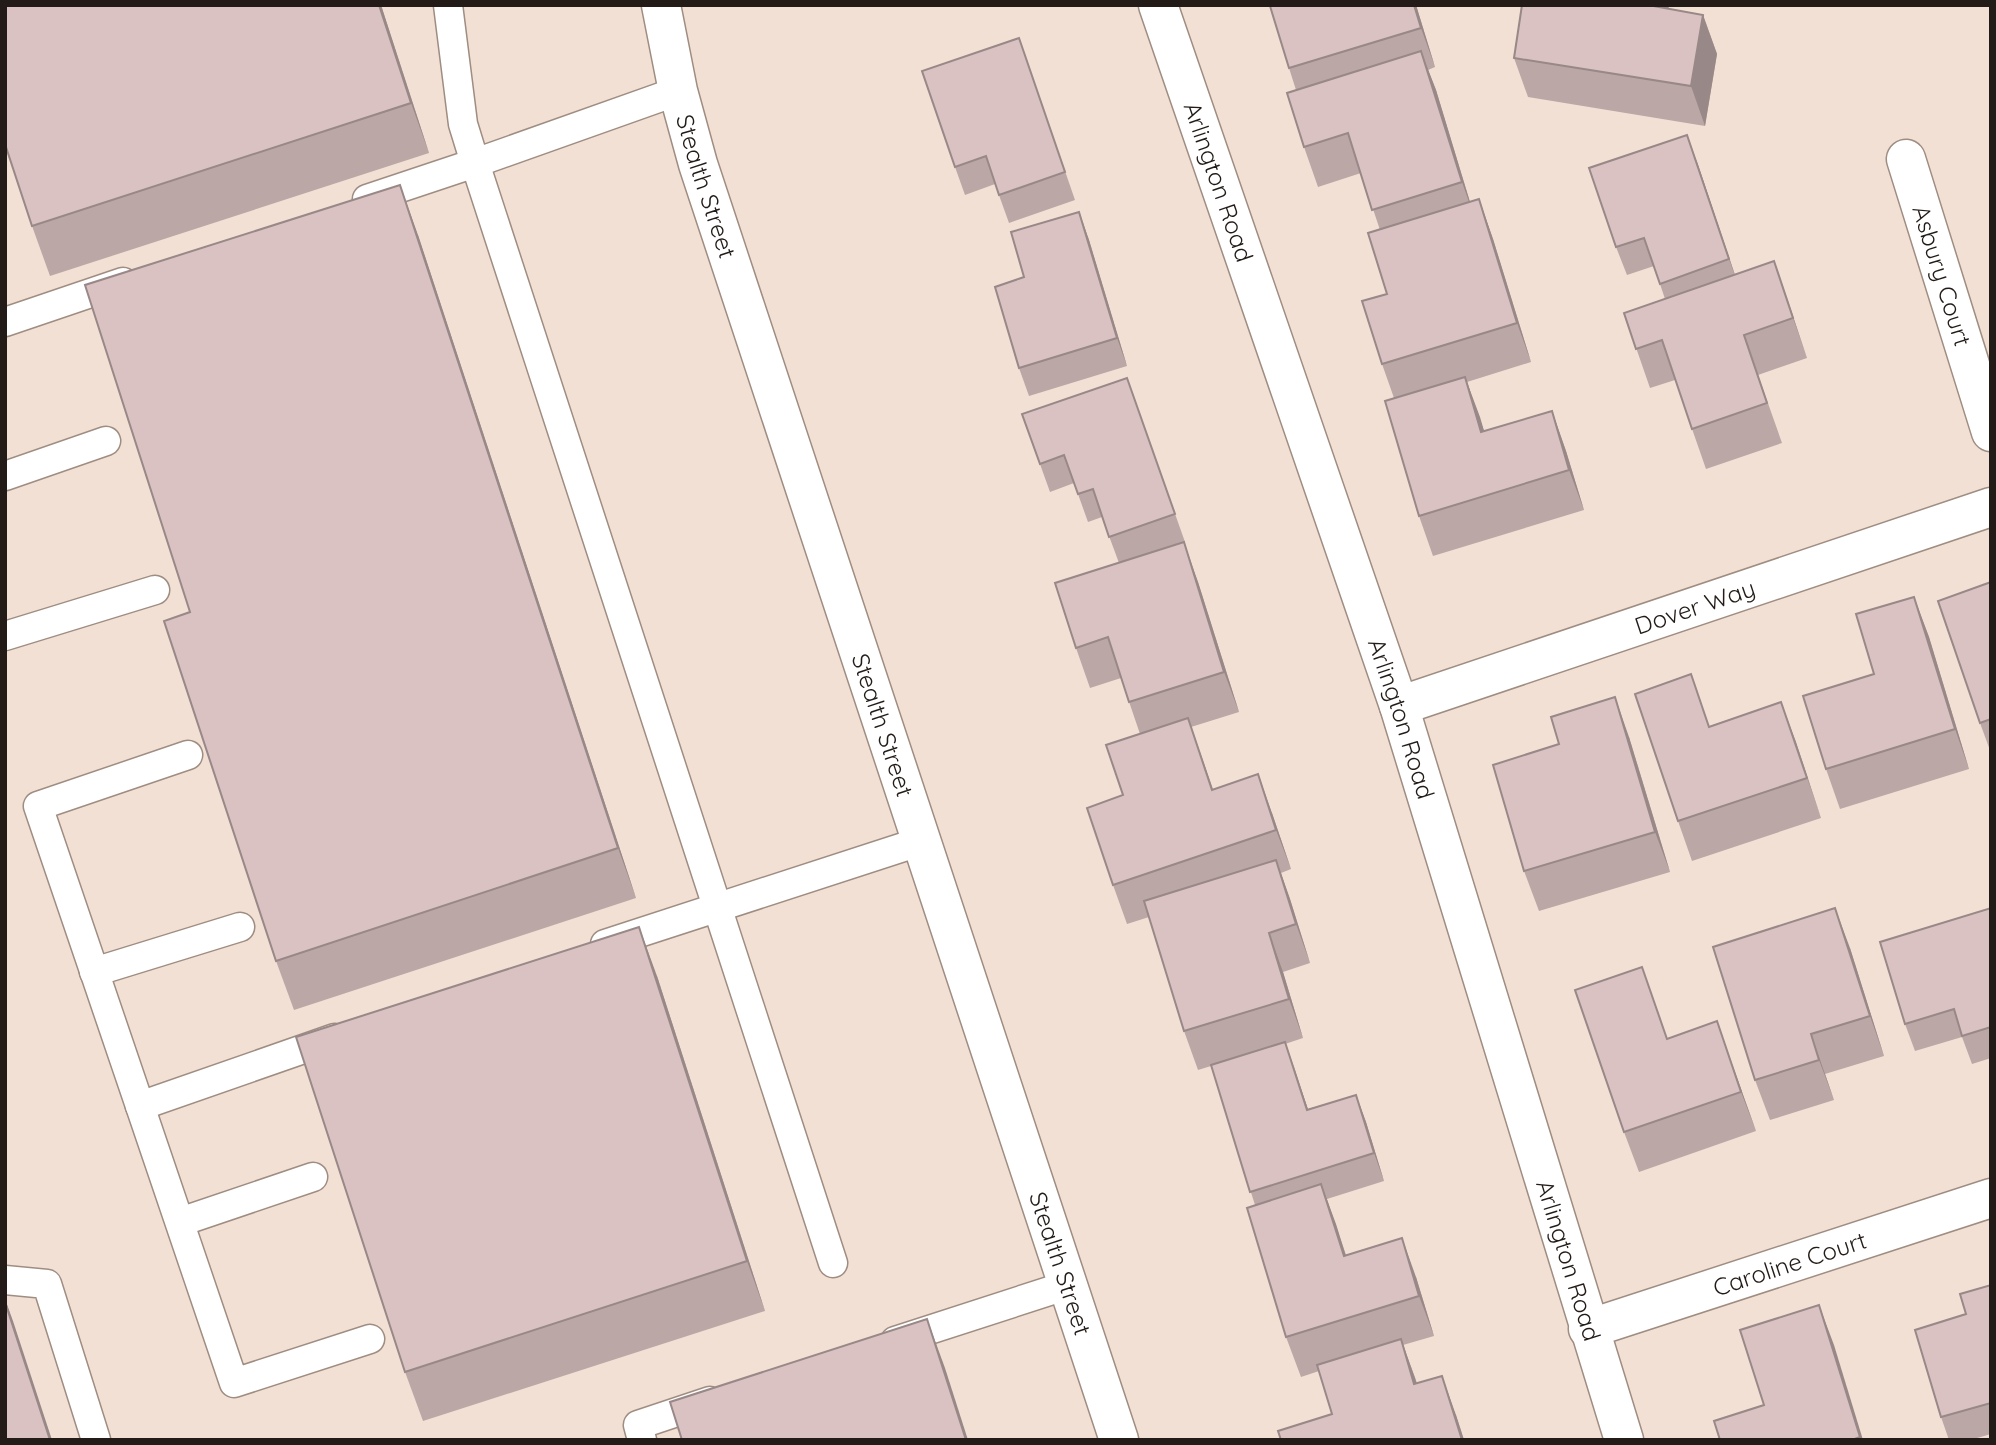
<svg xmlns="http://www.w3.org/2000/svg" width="1996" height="1445" font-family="Quicksand,sans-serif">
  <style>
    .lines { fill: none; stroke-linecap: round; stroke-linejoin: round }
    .lane-casing { stroke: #9f8d82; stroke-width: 31 }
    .street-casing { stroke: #9f8d82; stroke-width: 41 }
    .lane { stroke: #fff; stroke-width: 28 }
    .street { stroke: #fff; stroke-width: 38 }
    .wall { fill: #bba7a6 }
    .shaded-wall { fill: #988887 }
    .building { fill: #d9c2c1; stroke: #988887; stroke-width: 2 }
    .labels { text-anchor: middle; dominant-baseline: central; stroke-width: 5; stroke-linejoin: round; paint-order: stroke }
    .street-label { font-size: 24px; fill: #221b17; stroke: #fff }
  </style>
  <rect width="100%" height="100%" fill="#f3e0d4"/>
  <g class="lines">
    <g class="lane-casing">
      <g id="lane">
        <polyline points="448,5 463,124 475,163 678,91"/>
        <polyline points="367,199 475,163 833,1263"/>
        <polyline points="5,322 123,282"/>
        <polyline points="5,476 106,441"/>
        <polyline points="5,636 155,590"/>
        <polyline points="188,755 38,806 140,1106 335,1038"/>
        <polyline points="605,944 922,841"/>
        <polyline points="94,972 240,927"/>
        <polyline points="140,1106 234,1383 370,1339"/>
        <polyline points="180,1222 313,1177"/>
        <polyline points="5,1280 47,1284 96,1440"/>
        <polyline points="895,1341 1068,1285"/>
        <polyline points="642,1440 638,1425 710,1401"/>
      </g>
    </g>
    <g class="street-casing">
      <g id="street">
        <path id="s1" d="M661,5L678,91L698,164L1119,1440"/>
        <path id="s2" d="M1158,5L1399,706L1624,1440"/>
        <path id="s3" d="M1906,159L1991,432"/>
        <path id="s4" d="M1399,706L1991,507"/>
        <path id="s5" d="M1588,1329L1991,1198"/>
      </g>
    </g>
    <use href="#lane" class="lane"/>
    <use href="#street" class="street"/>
  </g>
  <g class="wall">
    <polygon points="5,5 381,5 429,153 50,276 32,226"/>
    <polygon points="1273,5 1416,5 1435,67 1428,70 1436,90 1470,202 1479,199 1493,239 1531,362 1467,382 1484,431 1552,411 1566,451 1584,510 1433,556 1419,516 1394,398 1382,364 1387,294 1380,230 1361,173 1318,187 1304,147 1296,90 1289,68"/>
    <polygon points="1669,9 1703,15 1717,54 1705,126 1528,97 1514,58"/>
    <polygon points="1019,38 1075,200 1009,223 995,184 965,195 955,167"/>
    <polygon points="1697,162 1735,275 1774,261 1807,358 1758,375 1782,443 1706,469 1675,380 1650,388 1624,313 1665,299 1654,266 1627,275 1616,247"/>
    <polygon points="1079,212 1089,240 1127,366 1029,396 1019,368"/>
    <polygon points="418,235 636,898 294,1010 276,961 190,612"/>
    <polygon points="1127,378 1185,542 1181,543 1198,582 1239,712 1191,727 1213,789 1272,813 1291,869 1281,873 1290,899 1310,963 1283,972 1303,1038 1285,1044 1308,1109 1356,1095 1366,1122 1384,1181 1327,1199 1346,1255 1416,1277 1434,1336 1403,1345 1417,1383 1456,1415 1464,1440 1281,1440 1332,1414 1319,1371 1301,1377 1286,1337 1255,1205 1211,1066 1198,1070 1184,1031 1149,917 1127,924 1113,885 1123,795 1140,734 1121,678 1090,688 1076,648 1119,563 1102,517 1088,522 1074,483 1050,492 1022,414"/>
    <polygon points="1991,582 1991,753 1980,723"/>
    <polygon points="1914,597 1929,637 1969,769 1840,809 1826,769"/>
    <polygon points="1781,702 1821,818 1692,861 1678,821 1710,726"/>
    <polygon points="1629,737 1670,872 1539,911 1524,871"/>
    <polygon points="1991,908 1991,1058 1972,1064 1962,1037 1915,1051 1905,1024"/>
    <polygon points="1850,948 1884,1056 1825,1074 1834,1100 1770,1120 1755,1080"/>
    <polygon points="657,976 765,1311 423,1421 405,1372"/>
    <polygon points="1731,1061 1756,1131 1639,1172 1624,1132"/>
    <polygon points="1991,1285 1991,1434 1970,1440 1949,1440 1941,1417 1966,1314"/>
  </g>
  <g class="shaded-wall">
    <polygon points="379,5 381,5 429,153 411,103"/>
    <polygon points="1414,5 1416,5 1435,67 1421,28"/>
    <polygon points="1648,5 1669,5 1663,45"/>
    <polygon points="1703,15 1717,54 1705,126 1691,86"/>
    <polygon points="1421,51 1436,90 1476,222 1462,182"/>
    <polygon points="1687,135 1697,162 1739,287 1729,259"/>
    <polygon points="400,185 418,235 636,898 618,848"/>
    <polygon points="1479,199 1493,239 1531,362 1517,323"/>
    <polygon points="1079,212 1089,240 1127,366 1117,338"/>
    <polygon points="1774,261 1788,301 1807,358 1793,318"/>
    <polygon points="1465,377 1480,417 1496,472 1481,432"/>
    <polygon points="1552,411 1566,451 1584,510 1569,470"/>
    <polygon points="1184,542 1198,582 1239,712 1224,672"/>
    <polygon points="1914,597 1929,637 1969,769 1955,729"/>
    <polygon points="1615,697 1629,737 1670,872 1655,832"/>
    <polygon points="1781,702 1796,742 1821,818 1807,778"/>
    <polygon points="1188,718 1202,758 1226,829 1212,790"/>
    <polygon points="1258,774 1272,813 1291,869 1276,830"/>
    <polygon points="1276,860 1290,899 1310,963 1296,924"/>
    <polygon points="1835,908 1850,948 1884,1056 1870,1016"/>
    <polygon points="639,927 657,976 765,1311 747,1261"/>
    <polygon points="1269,933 1283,972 1303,1038 1289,999"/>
    <polygon points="1717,1021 1731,1061 1756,1131 1741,1092"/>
    <polygon points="1811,1034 1825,1074 1834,1100 1819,1060"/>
    <polygon points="1285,1042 1295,1070 1317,1137 1307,1110"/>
    <polygon points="1356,1095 1366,1122 1384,1181 1374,1153"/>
    <polygon points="1321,1184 1336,1224 1358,1295 1344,1256"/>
    <polygon points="1402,1238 1416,1277 1434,1336 1419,1296"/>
    <polygon points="5,1299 13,1321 52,1440 50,1440 5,1302"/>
    <polygon points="1819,1305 1834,1345 1863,1440 1861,1440 1860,1437"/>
    <polygon points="927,1319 945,1368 968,1440 966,1440"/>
    <polygon points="1401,1339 1415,1378 1428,1423 1414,1384"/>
    <polygon points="1442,1376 1456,1415 1464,1440 1462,1440"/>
  </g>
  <g class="building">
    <polygon points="5,5 379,5 411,103 32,226 5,144"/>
    <polygon points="1273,5 1414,5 1421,28 1289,68 1270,6"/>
    <polygon points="1522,5 1648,5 1703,15 1691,86 1514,58"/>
    <polygon points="1019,38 1065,172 999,195 986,156 955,167 922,71"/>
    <polygon points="1421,51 1462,182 1372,210 1348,133 1304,147 1287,93"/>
    <polygon points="1687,135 1729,259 1660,284 1644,238 1616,247 1589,168"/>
    <polygon points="400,185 618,848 276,961 164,621 190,612 85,285"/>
    <polygon points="1479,199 1517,323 1382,364 1362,301 1387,294 1368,233"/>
    <polygon points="1079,212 1117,338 1019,368 995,287 1024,277 1011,232"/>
    <polygon points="1774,261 1793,318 1744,335 1767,403 1692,429 1662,340 1636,349 1624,313"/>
    <polygon points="1465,377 1481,432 1552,411 1569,470 1419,516 1385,401"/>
    <polygon points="1127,378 1175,514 1109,537 1093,489 1078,494 1064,455 1040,464 1022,414"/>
    <polygon points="1184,542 1224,672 1129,702 1108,637 1076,648 1055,583"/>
    <polygon points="1991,582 1991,719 1980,723 1938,601"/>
    <polygon points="1914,597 1955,729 1826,769 1803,696 1874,674 1856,614"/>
    <polygon points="1691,674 1709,727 1781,702 1807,778 1678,821 1635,694"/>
    <polygon points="1615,697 1655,832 1524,871 1493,765 1559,744 1551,717"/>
    <polygon points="1188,718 1212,790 1258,774 1276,830 1113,885 1087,808 1123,795 1106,745"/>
    <polygon points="1276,860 1296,924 1269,933 1289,999 1184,1031 1144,901"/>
    <polygon points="1835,908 1870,1016 1811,1034 1819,1060 1755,1080 1713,947"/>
    <polygon points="1991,908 1991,1027 1962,1036 1954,1009 1905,1024 1880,942"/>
    <polygon points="639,927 747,1261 405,1372 296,1037"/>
    <polygon points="1642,967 1667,1039 1717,1021 1741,1092 1624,1132 1575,990"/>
    <polygon points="1285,1042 1307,1110 1356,1095 1374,1153 1250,1192 1211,1065"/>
    <polygon points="1321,1184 1344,1256 1402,1238 1419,1296 1286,1337 1247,1208"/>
    <polygon points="1991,1285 1991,1403 1941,1417 1915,1330 1966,1314 1960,1294"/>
    <polygon points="5,1302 50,1440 5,1440"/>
    <polygon points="1819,1305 1860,1437 1852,1440 1720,1440 1714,1421 1764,1405 1740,1330"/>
    <polygon points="927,1319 966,1440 682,1440 670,1402"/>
    <polygon points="1401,1339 1414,1384 1442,1376 1462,1440 1281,1440 1278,1431 1332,1414 1317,1365"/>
  </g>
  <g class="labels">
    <g class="street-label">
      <text stroke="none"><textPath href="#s2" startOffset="187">Arlington Road</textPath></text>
      <text stroke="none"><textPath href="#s1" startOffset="187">Stealth Street</textPath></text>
      <text stroke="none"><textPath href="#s3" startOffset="122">Asbury Court</textPath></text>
      <text stroke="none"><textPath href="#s4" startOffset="312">Dover Way</textPath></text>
      <text stroke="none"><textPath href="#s2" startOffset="754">Arlington Road</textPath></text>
      <text stroke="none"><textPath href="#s1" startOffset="754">Stealth Street</textPath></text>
      <text stroke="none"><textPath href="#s2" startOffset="1321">Arlington Road</textPath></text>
      <text stroke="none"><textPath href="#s1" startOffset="1321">Stealth Street</textPath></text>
      <text stroke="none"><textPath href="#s5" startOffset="212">Caroline Court</textPath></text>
    </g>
  </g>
  <rect width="1996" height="1445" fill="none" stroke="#221b17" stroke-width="14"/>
</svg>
